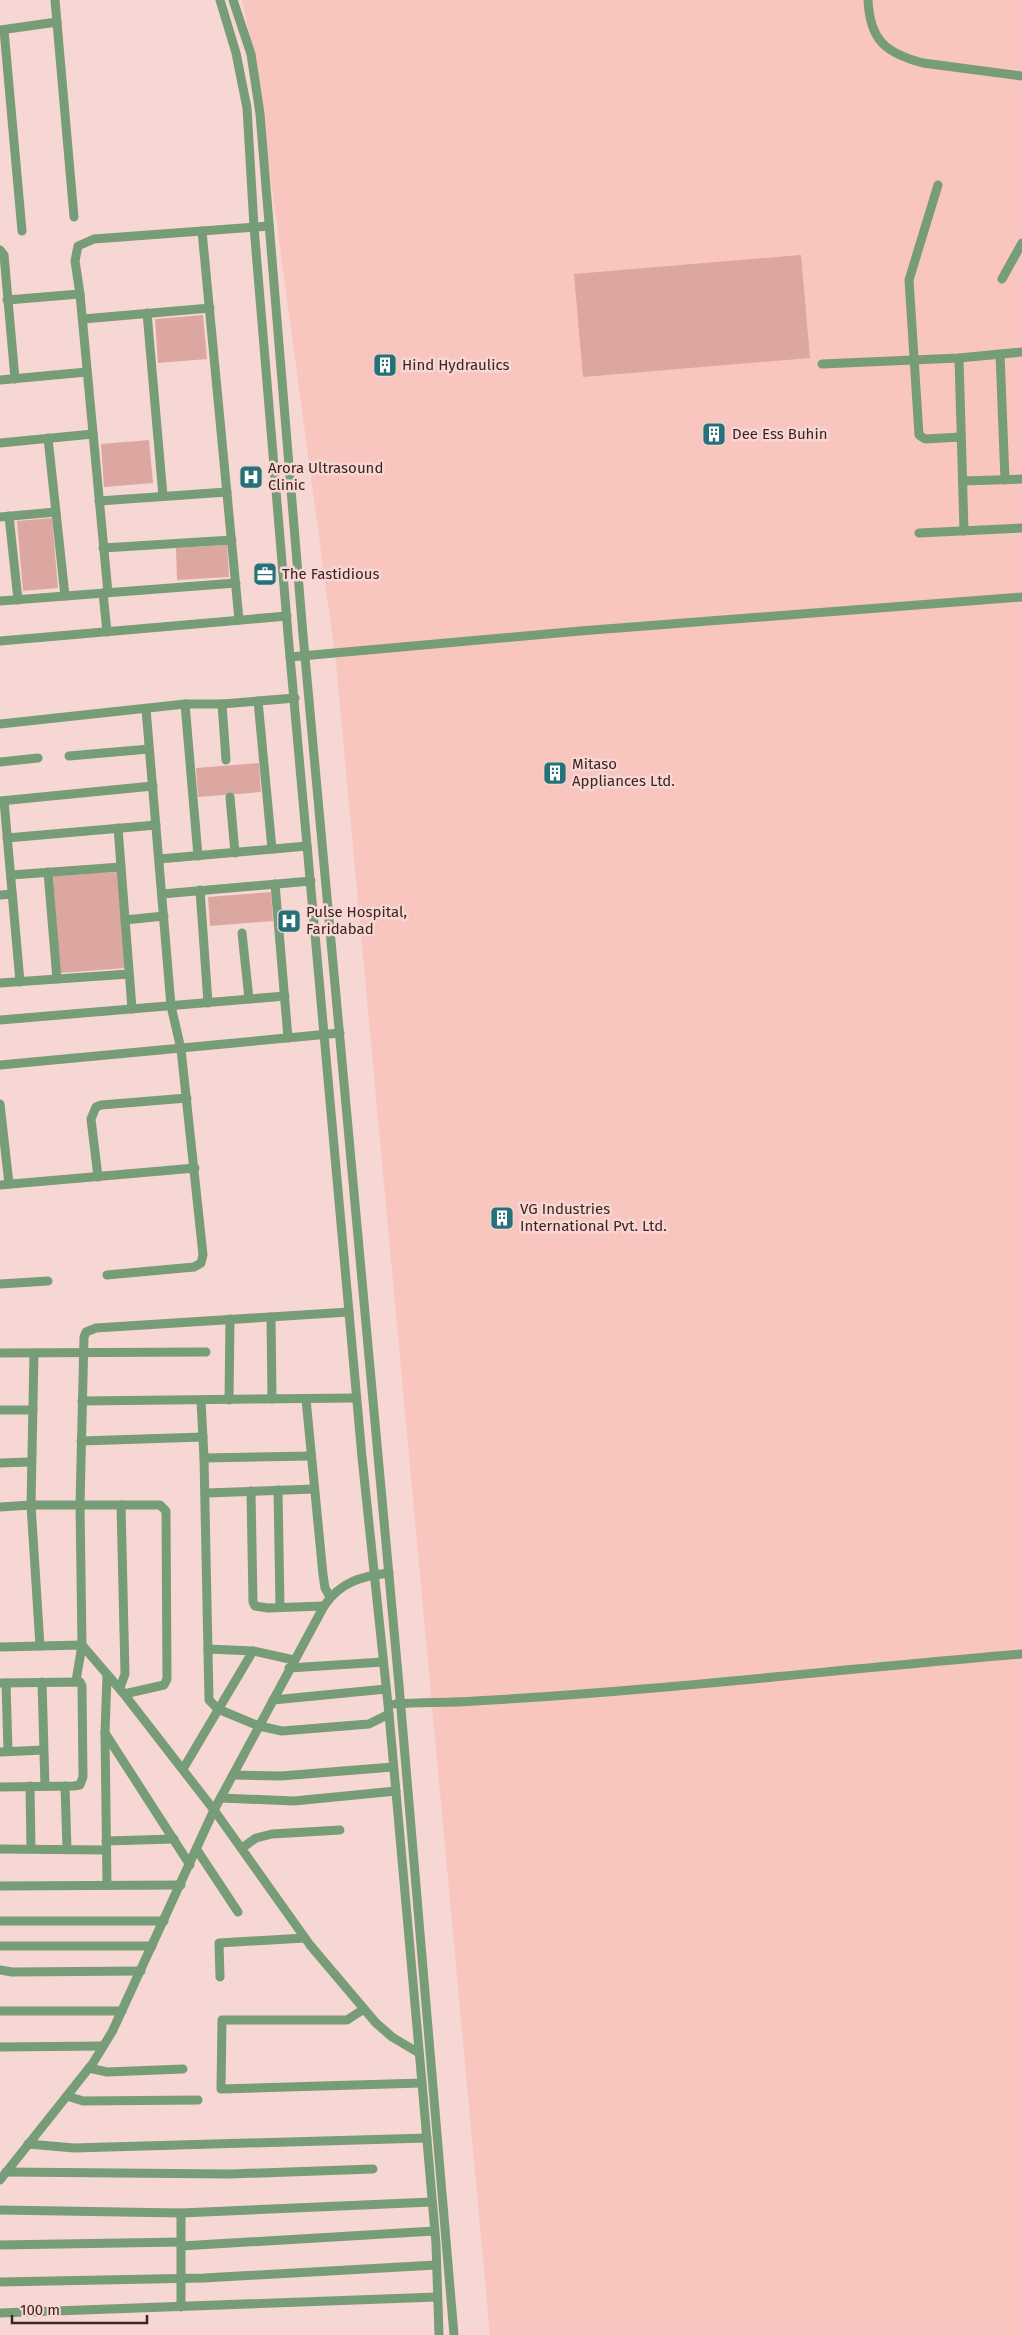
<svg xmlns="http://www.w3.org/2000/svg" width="1022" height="2335" font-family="'Fira Sans',sans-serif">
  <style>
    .built { fill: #f9c5bf }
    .green { fill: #dca7a1 }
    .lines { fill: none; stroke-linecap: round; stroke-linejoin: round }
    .minor { stroke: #769d78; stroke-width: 9 }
    .labels { text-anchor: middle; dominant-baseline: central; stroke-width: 5; stroke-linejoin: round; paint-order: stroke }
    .poi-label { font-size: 15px; fill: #402320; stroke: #f7d7d3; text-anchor: start }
  </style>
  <rect width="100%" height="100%" fill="#f7d7d3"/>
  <polygon class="built" points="242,0 1022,0 1022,2335 490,2335 336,663 254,54"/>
  <g class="green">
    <polygon points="801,255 810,358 583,377 574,274"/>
    <polygon points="203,315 207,359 158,363 155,319"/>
    <polygon points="149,440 153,483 104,487 101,444"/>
    <polygon points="52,518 58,588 23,591 17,521"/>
    <polygon points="227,545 229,577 177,580 176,548"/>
    <polygon points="259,763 261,792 198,797 196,768"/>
    <polygon points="118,872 125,968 60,973 53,876"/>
    <polygon points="271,892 273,921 210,926 208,897"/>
  </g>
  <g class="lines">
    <g class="minor">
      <polyline points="55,0 74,217"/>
      <polyline points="220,0 236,53 247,108 254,227 288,634 362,1457 389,1714 422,2083 436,2244 439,2335"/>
      <polyline points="233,0 251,54 260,114 303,635 399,1685 454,2335"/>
      <path d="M868,0C870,40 885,53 923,63L1022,76"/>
      <polyline points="0,30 57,22"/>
      <polyline points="4,30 22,231"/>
      <polyline points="938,185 909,280 919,435 925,439 961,437"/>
      <polyline points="202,231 239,620"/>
      <polyline points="0,250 4,255 15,379"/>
      <polyline points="1002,279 1022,243"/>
      <polyline points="7,300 80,294"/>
      <polyline points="147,313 163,496"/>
      <polyline points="83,319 210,308"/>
      <polyline points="1000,354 1005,480"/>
      <polyline points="959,358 964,531"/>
      <polyline points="822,364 959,358 1022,352"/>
      <polyline points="0,380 87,372"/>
      <polyline points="48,438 65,596"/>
      <polyline points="0,443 93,434"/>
      <polyline points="963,481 1022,479"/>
      <polyline points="99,501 227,492"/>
      <polyline points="9,516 18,600"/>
      <polyline points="0,517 56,512"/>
      <polyline points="919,533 1022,528"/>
      <polyline points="103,548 232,540"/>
      <polyline points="103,593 107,632"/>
      <polyline points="108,593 80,294 75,261 78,246 94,239 269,226"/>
      <polyline points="0,601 236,583"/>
      <polyline points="0,641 287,616"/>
      <polyline points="290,657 580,631 1022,597"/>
      <polyline points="258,701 272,849"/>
      <polyline points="185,704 198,856"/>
      <polyline points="222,704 226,760"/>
      <polyline points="0,724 185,704 222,704 295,698"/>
      <polyline points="69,756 149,749"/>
      <polyline points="0,762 38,758"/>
      <polyline points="230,797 235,853"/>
      <polyline points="0,801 153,786"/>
      <polyline points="4,801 20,982"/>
      <polyline points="118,828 132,1009"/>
      <polyline points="7,838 156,825"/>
      <polyline points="159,859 307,846"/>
      <polyline points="48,872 57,979"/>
      <polyline points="11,875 121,867"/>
      <polyline points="275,884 288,1038"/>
      <polyline points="200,890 208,1003"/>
      <polyline points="162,894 311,881"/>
      <polyline points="0,895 12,894"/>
      <polyline points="125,920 164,916"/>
      <polyline points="242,933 249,999"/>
      <polyline points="0,983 129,974"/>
      <polyline points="0,1020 285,996"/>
      <polyline points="0,1065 340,1033"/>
      <polyline points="0,1104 9,1184"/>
      <polyline points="98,1177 91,1119 96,1107 101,1105 187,1098"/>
      <polyline points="0,1185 195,1168"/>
      <polyline points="107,1275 194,1267 201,1263 203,1255 181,1049 171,1006 146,709"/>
      <polyline points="0,1284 48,1281"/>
      <polyline points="271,1317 272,1399"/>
      <polyline points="0,1353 206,1352"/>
      <polyline points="34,1353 31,1505 40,1646"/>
      <polyline points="306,1399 323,1575 325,1588 330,1597"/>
      <polyline points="229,1400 230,1319"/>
      <polyline points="82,1401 356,1398"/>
      <polyline points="201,1401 204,1458 311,1456"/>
      <polyline points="0,1410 33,1410"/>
      <polyline points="81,1441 203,1437"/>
      <polyline points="204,1458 209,1700 218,1709 259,1726 282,1731 369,1724 389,1714"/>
      <polyline points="0,1463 31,1462"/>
      <polyline points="278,1490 280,1607"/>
      <polyline points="251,1491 253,1602 255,1606 268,1608 324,1606"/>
      <polyline points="206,1493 314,1489"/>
      <polyline points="0,1507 31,1505 160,1505 166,1511 167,1679 164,1685 124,1694"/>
      <polyline points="0,1647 82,1645 124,1694 214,1810 310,1945 376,2023 392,2037 419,2053"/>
      <polyline points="208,1649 253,1651 294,1660"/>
      <polyline points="289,1668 383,1662"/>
      <polyline points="76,1681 82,1645 80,1504 84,1337 86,1332 96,1328 349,1312"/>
      <polyline points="42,1682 45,1786"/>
      <polyline points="0,1683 80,1682 82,1686 83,1777 80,1785 74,1786 0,1787"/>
      <polyline points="6,1683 8,1751"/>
      <polyline points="120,1688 125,1674 121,1505"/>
      <polyline points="273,1700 386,1689"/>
      <path d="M395,1704C422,1702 448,1703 475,1701C658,1691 840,1669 1022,1654"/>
      <polyline points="105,1733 190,1865"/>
      <polyline points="0,1752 43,1750"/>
      <polyline points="183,1769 253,1651"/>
      <polyline points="233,1775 281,1776 393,1767"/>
      <polyline points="30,1786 31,1849"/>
      <polyline points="65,1786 67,1849"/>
      <polyline points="221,1798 294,1801 396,1791"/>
      <polyline points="106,1841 174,1839"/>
      <polyline points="242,1848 256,1838 272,1834 340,1830"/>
      <polyline points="0,1849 106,1850"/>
      <polyline points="197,1850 238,1912"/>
      <polyline points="107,1885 105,1733 107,1675"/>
      <polyline points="0,1886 181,1885"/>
      <polyline points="0,1921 164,1921"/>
      <polyline points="0,1946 152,1946"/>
      <polyline points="0,1970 12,1972 141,1971"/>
      <polyline points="220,1977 219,1943 305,1938"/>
      <polyline points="364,2009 347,2020 222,2020 221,2089 422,2083"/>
      <polyline points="0,2011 122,2011"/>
      <polyline points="0,2047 103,2046"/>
      <polyline points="89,2068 107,2072 183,2069"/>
      <polyline points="67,2096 83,2101 198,2100"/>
      <polyline points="28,2144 74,2148 427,2138"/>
      <polyline points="6,2172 230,2174 373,2169"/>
      <path d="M0,2180L93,2063L112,2032L214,1810L324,1606C340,1582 362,1576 389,1573"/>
      <polyline points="0,2210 181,2213 432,2202"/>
      <polyline points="0,2245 181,2242"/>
      <polyline points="181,2246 434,2231"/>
      <polyline points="0,2282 204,2278 436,2265"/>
      <polyline points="181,2307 181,2213"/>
      <polyline points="0,2313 437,2297"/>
    </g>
  </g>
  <defs>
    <g id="building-square" transform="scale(1.25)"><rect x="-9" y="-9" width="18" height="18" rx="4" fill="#267079" stroke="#f7d7d3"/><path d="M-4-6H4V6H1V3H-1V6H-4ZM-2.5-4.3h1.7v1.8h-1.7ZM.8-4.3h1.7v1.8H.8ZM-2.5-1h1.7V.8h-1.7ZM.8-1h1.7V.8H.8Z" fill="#fff"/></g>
    <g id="hospital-square" transform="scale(1.25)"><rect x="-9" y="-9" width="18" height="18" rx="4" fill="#267079" stroke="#f7d7d3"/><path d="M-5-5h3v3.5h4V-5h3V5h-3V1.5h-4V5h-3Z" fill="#fff"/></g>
    <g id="office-square" transform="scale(1.25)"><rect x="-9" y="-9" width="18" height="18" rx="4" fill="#267079" stroke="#f7d7d3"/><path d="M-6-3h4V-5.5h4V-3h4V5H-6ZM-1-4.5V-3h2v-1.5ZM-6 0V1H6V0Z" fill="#fff"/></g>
  </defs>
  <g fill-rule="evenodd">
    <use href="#building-square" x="385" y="365"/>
    <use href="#building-square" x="714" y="434"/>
    <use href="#hospital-square" x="251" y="477"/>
    <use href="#office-square" x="265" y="574"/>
    <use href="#building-square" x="555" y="773"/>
    <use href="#hospital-square" x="289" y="921"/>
    <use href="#building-square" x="502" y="1218"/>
  </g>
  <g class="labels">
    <g class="poi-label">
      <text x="402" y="365">Hind Hydraulics</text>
      <text x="732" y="434">Dee Ess Buhin</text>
      <text x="268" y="468">Arora Ultrasound<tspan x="268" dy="17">Clinic</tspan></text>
      <text x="282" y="574">The Fastidious</text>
      <text x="572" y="764">Mitaso<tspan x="572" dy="17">Appliances Ltd.</tspan></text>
      <text x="306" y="912">Pulse Hospital,<tspan x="306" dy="17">Faridabad</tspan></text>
      <text x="520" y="1209">VG Industries<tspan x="520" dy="17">International Pvt. Ltd.</tspan></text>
    </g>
  </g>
  <path d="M12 2315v8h135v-8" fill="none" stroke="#402320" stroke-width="2.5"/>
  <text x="20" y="2315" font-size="15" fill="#402320" stroke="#f7d7d3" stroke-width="4" paint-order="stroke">100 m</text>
</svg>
